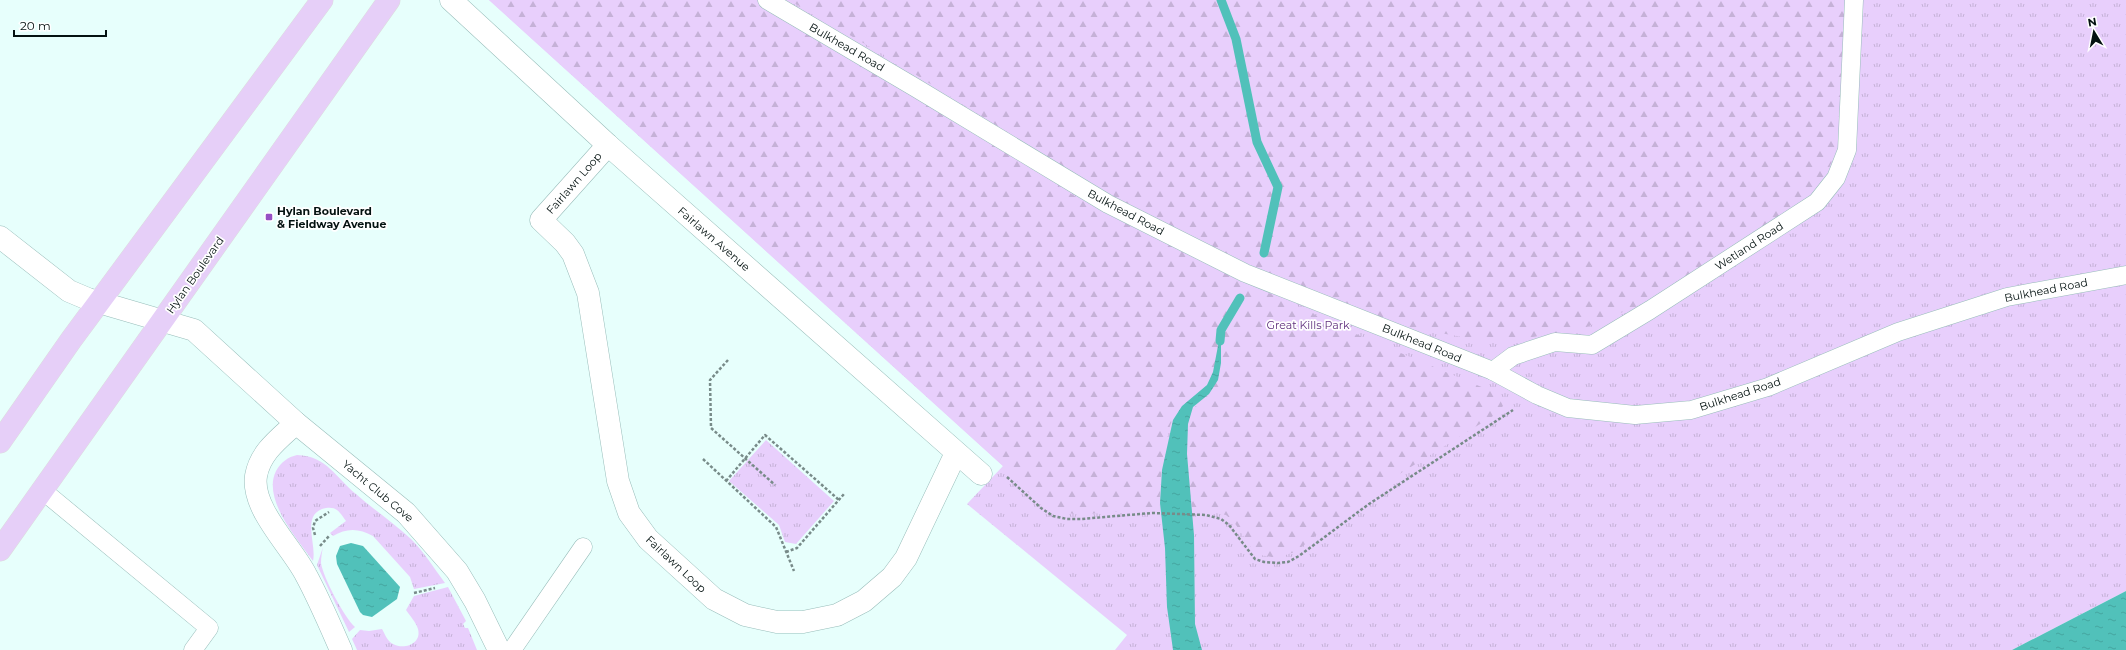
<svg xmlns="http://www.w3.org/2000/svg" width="2126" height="650" font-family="Montserrat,sans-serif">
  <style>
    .grass { fill: url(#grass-tufts) }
    .forest { fill: url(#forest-firs) }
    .water { fill: url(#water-ripples) }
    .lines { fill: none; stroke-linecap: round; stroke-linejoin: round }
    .stream { stroke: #51c1ba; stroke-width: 9 }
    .service-casing { stroke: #98bdba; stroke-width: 19 }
    .minor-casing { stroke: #98bdba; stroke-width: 23 }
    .primary-casing { stroke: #dcdede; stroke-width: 23 }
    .path { stroke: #788b89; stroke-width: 2.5; stroke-dasharray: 3 2; stroke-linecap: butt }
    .service { stroke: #fff; stroke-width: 18 }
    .minor { stroke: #fff; stroke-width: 22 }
    .primary { stroke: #e6cff8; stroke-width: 22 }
    .poi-dot { fill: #9650c4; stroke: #fff; stroke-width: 1.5 }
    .labels { text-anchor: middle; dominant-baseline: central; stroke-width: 3.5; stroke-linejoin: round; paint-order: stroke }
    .street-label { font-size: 11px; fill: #041211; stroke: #fff }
    .poi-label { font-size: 11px; font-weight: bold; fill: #041211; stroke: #fff; text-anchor: start }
    .park-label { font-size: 11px; fill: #5f2f7d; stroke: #fff }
  </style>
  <defs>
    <pattern id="grass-tufts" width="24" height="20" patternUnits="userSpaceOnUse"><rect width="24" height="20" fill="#e8cffc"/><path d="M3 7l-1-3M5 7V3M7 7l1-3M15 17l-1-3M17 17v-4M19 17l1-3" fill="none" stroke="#c5b1d7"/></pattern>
    <pattern id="forest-firs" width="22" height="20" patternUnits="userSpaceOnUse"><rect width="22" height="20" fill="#e8cffc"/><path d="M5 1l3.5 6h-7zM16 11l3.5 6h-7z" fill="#c5b1d7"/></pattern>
    <pattern id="water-ripples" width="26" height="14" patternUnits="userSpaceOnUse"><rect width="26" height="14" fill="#51c1ba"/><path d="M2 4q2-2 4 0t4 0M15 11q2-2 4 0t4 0" fill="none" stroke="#45a59f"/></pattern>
  </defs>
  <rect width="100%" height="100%" fill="#e7fffc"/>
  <g class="grass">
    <polygon points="489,0 2126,0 2126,591 2012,650 1115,650 1127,635 967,504 1003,466"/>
    <polygon points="766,440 834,501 796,544 785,542 779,525 729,481"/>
    <path d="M297,455C327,456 336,478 356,494C374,510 394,523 411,539C424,552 434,568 445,583L414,589L410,577L373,536C359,528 346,528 333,536L330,533L346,521C340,513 337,506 326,508C300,513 317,544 313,561C297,539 262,499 276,471C281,462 288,457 297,455Z"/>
    <path d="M323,547C322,552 321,557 321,563C323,577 344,617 355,627L349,632L317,565Z"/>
    <path d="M448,587L466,621L463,624L465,628H468L477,650H357L352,639L360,630L369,631L382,629C385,634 387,641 393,644C404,650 422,644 418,629C416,622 410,616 406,610L414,596Z"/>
  </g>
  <g class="forest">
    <path d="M489,0H746L870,67L1076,197L1233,276L1358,335L1491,391L1498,396L1503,406L1493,416L1372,491L1295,552L1282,556L1272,557L1260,555L1252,549L1234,522L1226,515L1192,508C1189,481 1182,450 1188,423C1192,404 1198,407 1208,394C1220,380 1223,351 1220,333C1217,349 1217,370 1208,384C1199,398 1181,404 1173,419C1164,435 1159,488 1160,507C1136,509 1071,520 1051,509C1033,499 1016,481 1003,466Z"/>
    <polygon points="789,0 1849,0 1841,129 1834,158 1822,180 1803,202 1678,287 1635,307 1584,328 1533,337 1474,339 1412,328 1352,308 1229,258 1117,202 891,59"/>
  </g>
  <g class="water">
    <polygon points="1221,330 1221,363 1218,380 1209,394 1193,407 1188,424 1187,454 1194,535 1195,624 1202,650 1173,650 1167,607 1165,548 1160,503 1162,470 1173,420 1182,406 1207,385 1213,372"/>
    <polygon points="351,543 363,546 400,587 397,599 372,617 363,615 360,612 337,564 336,556 340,546"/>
    <polygon points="2126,591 2126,650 2012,650"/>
  </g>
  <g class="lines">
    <g class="stream">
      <polyline points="1221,0 1236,39 1257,142 1278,187 1264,253"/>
      <polyline points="1220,341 1221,330 1240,298"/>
    </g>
    <g class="service-casing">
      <g id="service">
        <polyline points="767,0 916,88 1108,204 1245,273 1493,371 1537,395 1568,408 1635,415 1691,410 1768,387 1898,332 2007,297 2126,275"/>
        <polyline points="1493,371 1513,356 1555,342 1592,345 1650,310 1817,202 1836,178 1847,150 1854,0"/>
        <polyline points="42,490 209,628 193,650"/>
        <polyline points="512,650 583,547"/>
      </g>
    </g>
    <g class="minor-casing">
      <g id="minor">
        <polyline points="451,0 608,145 981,474"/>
        <polyline points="608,145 541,220 565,243 573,254 588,293 618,481 629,513 648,539 714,599 745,615 777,622 803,622 837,615 864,601 892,577 906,558 956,453"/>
        <polyline points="0,237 69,291 88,299 194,330 296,423 406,513 457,571 475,601 499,650"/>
        <path d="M296,423C280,438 260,452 256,476C251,509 292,547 306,575C319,599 330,625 341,650"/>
      </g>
    </g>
    <g class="primary-casing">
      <g id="primary">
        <polyline points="0,442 71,340 322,0"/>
        <polyline points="0,550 389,0"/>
      </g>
    </g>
    <g class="path">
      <polyline points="728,360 710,380 711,428 775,485"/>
      <polyline points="703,459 776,527 794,571"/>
      <polyline points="1007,477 1041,508 1053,516 1067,519 1081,519 1152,513 1206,515 1221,519 1229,525 1255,559 1264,562 1278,563 1288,562 1299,556 1369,504 1513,410"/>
      <polyline points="726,481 765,435 839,500"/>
      <polyline points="315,535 313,528 315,521 329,512"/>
      <polyline points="320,546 329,536"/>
      <polyline points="786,552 797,548 844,494"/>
      <polyline points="414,593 435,588"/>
    </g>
    <use href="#service" class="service"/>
    <use href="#minor" class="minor"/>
    <use href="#primary" class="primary"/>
  </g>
  <rect class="poi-dot" x="265" y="213" width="8" height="8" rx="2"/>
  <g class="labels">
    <g class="street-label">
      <text transform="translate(847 47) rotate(30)">Bulkhead Road</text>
      <text transform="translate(574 183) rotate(-49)">Fairlawn Loop</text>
      <text transform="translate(1126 212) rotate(28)">Bulkhead Road</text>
      <text transform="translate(714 239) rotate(41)">Fairlawn Avenue</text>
      <text transform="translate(1749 246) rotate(-33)">Wetland Road</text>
      <text transform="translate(195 275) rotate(-55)">Hylan Boulevard</text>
      <text transform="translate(2046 290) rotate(-11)">Bulkhead Road</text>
      <text transform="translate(1422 343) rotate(22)">Bulkhead Road</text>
      <text transform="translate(1740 394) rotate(-18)">Bulkhead Road</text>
      <text transform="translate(378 491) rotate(40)">Yacht Club Cove</text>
      <text transform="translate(676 564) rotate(43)">Fairlawn Loop</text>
    </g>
    <g class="poi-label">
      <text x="277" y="211">Hylan Boulevard<tspan x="277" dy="13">&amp; Fieldway Avenue</tspan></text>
    </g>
    <g class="park-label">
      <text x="1308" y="325">Great Kills Park</text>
    </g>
  </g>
  <g transform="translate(2094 32) rotate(350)" stroke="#ffffff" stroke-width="3" paint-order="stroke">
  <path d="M0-3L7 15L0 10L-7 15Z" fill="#041211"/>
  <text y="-6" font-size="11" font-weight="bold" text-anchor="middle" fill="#041211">N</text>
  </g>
  <path d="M14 30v6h92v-6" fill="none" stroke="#041211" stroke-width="2"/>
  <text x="20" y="30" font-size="12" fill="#041211" stroke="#ffffff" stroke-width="3" paint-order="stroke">20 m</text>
</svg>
